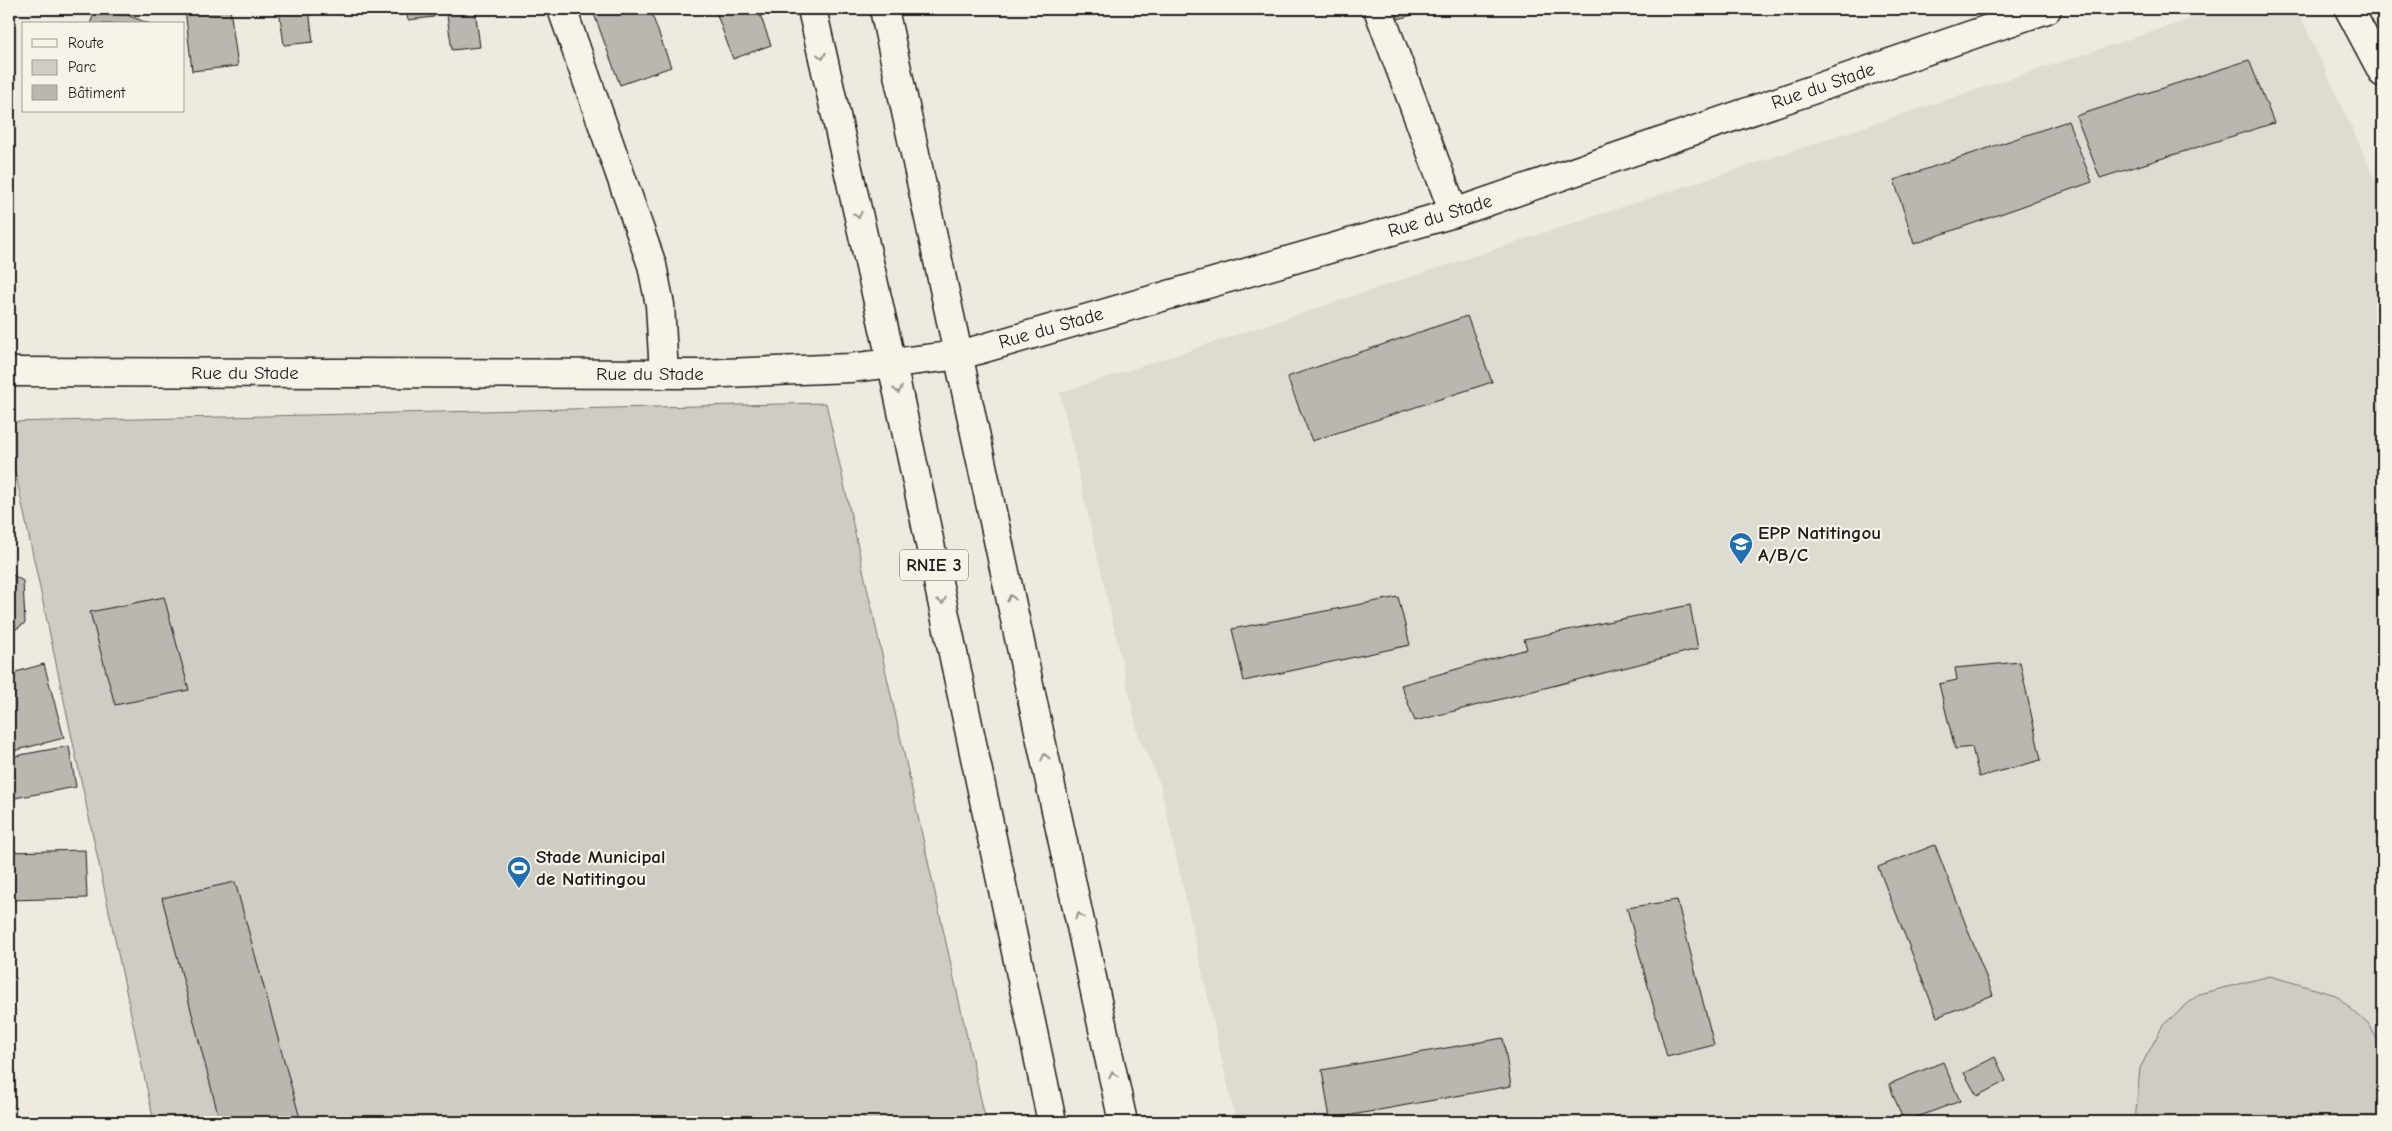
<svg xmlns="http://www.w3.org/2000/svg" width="2392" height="1131" font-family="'Comic Neue',sans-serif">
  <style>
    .built { fill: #dedbd1 }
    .green { fill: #cfccc3; stroke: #767470 }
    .building { fill: #bab7af; stroke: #1c1c1c }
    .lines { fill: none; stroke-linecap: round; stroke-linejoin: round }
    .minor-casing { stroke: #1c1c1c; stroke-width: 31 }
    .trunk-casing { stroke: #1c1c1c; stroke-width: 31 }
    .minor { stroke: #f7f3e8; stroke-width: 28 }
    .trunk { stroke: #f7f3e8; stroke-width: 28 }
    .oneway { stroke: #94928c }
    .labels { text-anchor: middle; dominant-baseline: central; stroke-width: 4.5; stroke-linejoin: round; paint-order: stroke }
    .shield { fill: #f7f3e8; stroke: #5e5c59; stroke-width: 1 }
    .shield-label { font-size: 18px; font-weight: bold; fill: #1c1c1c }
    .street-label { font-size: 19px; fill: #1c1c1c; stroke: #f7f3e8 }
    .poi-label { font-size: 19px; font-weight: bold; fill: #1c1c1c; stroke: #f7f3e8; text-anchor: start }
  </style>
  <rect width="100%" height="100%" fill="#eeeae0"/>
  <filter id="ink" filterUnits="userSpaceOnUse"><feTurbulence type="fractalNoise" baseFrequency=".02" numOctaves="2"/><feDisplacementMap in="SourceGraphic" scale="10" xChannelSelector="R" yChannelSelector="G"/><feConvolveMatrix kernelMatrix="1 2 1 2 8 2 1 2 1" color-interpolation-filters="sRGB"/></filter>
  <g filter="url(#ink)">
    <polygon class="built" points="2221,9 2297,9 2383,196 2383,1122 1236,1122 1160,784 1139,737 1060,393"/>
    <g class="green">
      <polygon points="826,403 986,1122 154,1122 9,443 9,422"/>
      <polygon points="2270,976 2336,995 2370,1026 2383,1050 2383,1122 2135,1122 2140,1068 2163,1025 2199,994"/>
    </g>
    <g class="building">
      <polygon points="96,9 112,9 150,24 90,24"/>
      <polygon points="185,9 230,9 238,66 192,71"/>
      <polygon points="279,9 309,9 313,42 284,45"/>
      <polygon points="406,9 433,9 434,17 408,20"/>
      <polygon points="446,9 475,9 480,47 452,50"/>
      <polygon points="608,9 650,9 671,67 620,85 594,14"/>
      <polygon points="715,9 758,9 771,45 733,59"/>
      <polygon points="1395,9 1428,9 1429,10 1398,19"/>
      <polygon points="2249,60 2274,123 2100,178 2076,116"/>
      <polygon points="2068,121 2092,182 1914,244 1894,180"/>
      <polygon points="1467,316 1492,382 1312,441 1287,377"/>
      <polygon points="9,573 23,581 25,623 9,634"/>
      <polygon points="164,597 189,690 115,705 90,612"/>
      <polygon points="1398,597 1410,645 1244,681 1232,629"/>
      <polygon points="1690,605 1698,649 1415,721 1401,685 1527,649 1524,639"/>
      <polygon points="2020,662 2041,760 1979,777 1972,747 1955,749 1939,684 1957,680 1955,668"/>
      <polygon points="44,664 64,738 13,751 9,734 9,674"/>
      <polygon points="69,746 76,787 9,799 9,757"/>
      <polygon points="1935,845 1993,995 1937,1017 1878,867"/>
      <polygon points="85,850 87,898 9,900 9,852"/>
      <polygon points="235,882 301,1122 220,1122 162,898"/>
      <polygon points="1677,900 1714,1045 1667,1057 1627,908"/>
      <polygon points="1503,1038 1511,1086 1330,1119 1322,1070"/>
      <polygon points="1995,1057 2006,1081 1977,1096 1964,1073"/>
      <polygon points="1943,1062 1960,1101 1904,1122 1889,1084"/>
    </g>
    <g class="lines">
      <g class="minor-casing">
        <g id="minor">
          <polyline points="562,9 652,265 660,305 664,374"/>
          <polyline points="1378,9 1454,213"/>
          <polyline points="2349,9 2383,73"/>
          <polyline points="9,372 698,374 850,368 960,355 1454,213 2047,9"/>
        </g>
      </g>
      <g class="trunk-casing">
        <g id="trunk">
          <polyline points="812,9 892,364 1052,1122"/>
          <polyline points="884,9 1123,1122"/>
        </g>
      </g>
      <use href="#minor" class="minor"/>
      <use href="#trunk" class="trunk"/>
    </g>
    <defs><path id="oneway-chevron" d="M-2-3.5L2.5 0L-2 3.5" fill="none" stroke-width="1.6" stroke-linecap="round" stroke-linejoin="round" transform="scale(1.25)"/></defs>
    <g class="oneway">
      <use href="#oneway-chevron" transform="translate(822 56) rotate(77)"/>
      <use href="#oneway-chevron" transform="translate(858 215) rotate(77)"/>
      <use href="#oneway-chevron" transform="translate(898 390) rotate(78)"/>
      <use href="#oneway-chevron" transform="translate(1011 598) rotate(-102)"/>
      <use href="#oneway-chevron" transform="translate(942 601) rotate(78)"/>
      <use href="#oneway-chevron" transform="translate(1045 757) rotate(-102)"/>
      <use href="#oneway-chevron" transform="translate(1079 916) rotate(-102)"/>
      <use href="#oneway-chevron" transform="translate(1113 1075) rotate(-102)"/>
    </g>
  </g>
  <defs>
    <g id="school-pin" transform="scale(1.25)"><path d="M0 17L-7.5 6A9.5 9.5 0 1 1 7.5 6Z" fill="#1f6fb2" stroke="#f7f3e8"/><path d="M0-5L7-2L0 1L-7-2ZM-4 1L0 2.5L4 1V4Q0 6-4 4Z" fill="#fff"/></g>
    <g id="stadium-pin" transform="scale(1.25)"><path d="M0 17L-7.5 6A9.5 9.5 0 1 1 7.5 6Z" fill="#1f6fb2" stroke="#f7f3e8"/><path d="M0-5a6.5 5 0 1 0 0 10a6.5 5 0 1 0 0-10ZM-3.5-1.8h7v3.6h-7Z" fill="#fff"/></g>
  </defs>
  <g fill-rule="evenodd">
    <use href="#school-pin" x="1741" y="544"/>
    <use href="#stadium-pin" x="519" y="868"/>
  </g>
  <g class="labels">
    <rect class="shield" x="900" y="549.5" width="68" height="31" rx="4"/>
    <g class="shield-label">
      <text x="934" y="565">RNIE 3</text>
    </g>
    <g class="street-label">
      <text transform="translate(1823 86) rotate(-19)">Rue du Stade</text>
      <text transform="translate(1440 216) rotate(-17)">Rue du Stade</text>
      <text transform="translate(1051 328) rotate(-16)">Rue du Stade</text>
      <text x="245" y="373">Rue du Stade</text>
      <text x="650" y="374">Rue du Stade</text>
    </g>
    <g class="poi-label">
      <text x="1758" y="533">EPP Natitingou<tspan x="1758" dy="22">A/B/C</tspan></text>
      <text x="536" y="857">Stade Municipal<tspan x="536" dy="22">de Natitingou</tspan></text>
    </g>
  </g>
  <rect width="2392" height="1131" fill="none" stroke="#f7f3e8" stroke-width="30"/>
  <rect x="15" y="15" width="2362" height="1101" fill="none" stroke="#1c1c1c" stroke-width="2" filter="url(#ink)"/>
  <rect x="22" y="22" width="162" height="90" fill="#f7f3e8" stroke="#9f9d96"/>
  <rect x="32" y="39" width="25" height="8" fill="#f7f3e8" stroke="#9f9d96"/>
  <text x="68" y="48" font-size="15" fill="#1c1c1c">Route</text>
  <rect x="32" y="60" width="25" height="15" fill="#cfccc3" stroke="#9f9d96"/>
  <text x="68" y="72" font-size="15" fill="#1c1c1c">Parc</text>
  <rect x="32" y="85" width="25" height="15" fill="#bab7af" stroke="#9f9d96"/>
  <text x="68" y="98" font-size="15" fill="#1c1c1c">Bâtiment</text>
</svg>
